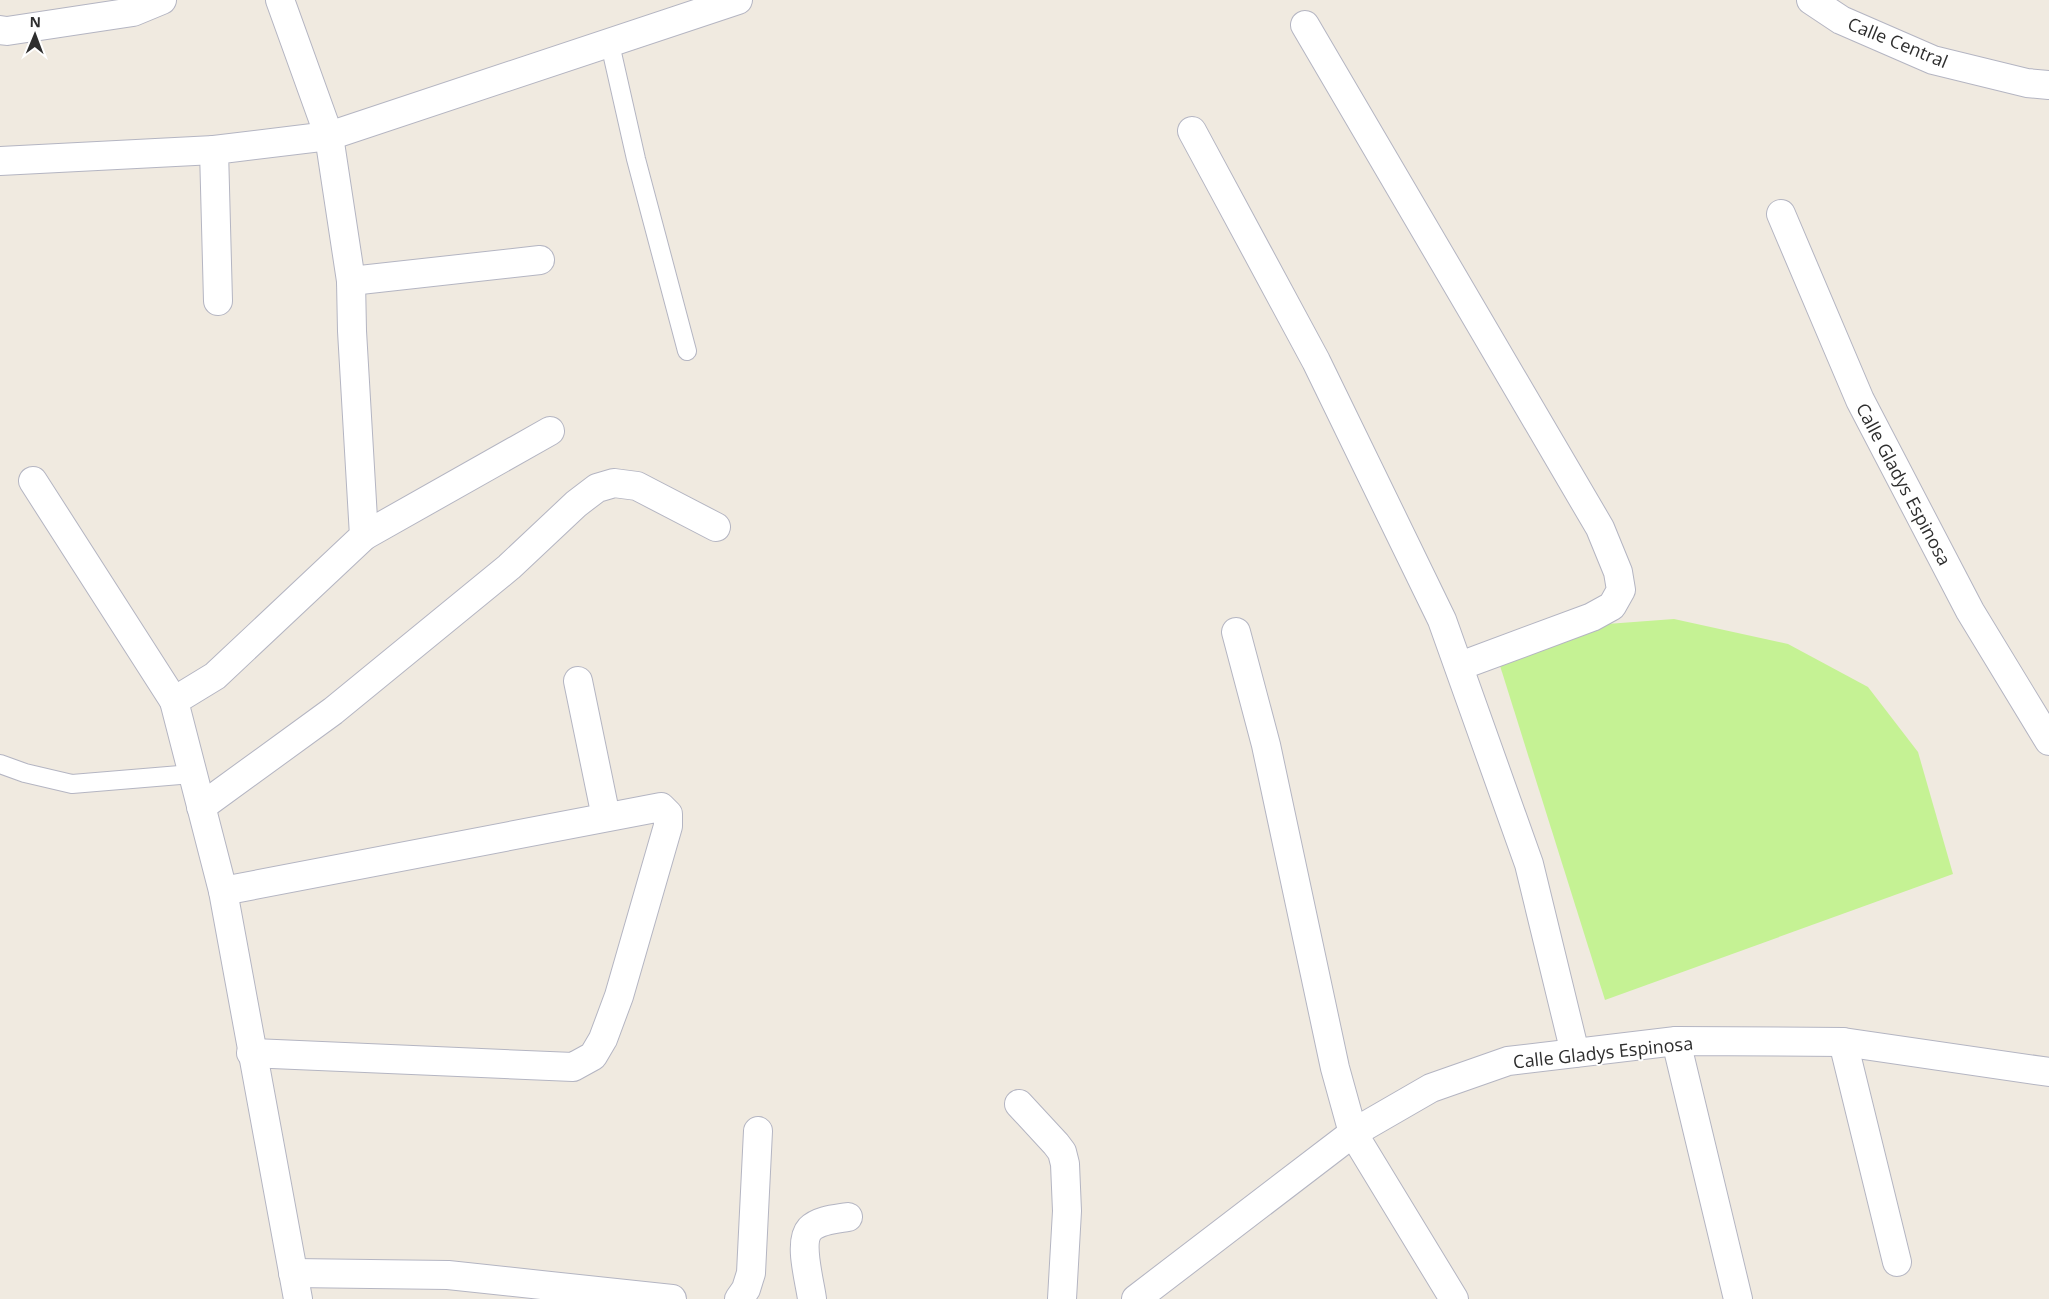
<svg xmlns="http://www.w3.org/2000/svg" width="2049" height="1299" font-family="'Open Sans',sans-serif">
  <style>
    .pitch { fill: #c5f294 }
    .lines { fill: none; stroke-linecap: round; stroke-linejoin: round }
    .lane-casing { stroke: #b4b5c2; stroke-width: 20 }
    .street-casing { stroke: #b4b5c2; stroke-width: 30 }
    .lane { stroke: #fff; stroke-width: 18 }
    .street { stroke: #fff; stroke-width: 28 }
    .labels { text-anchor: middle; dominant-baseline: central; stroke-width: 4; stroke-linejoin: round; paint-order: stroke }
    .street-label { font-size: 18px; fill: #2e2e2e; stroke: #fff }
  </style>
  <rect width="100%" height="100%" fill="#f0eae0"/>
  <polygon class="pitch" points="1674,619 1788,644 1868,687 1918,752 1953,874 1605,1000 1496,653 1607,624"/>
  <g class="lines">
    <g class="lane-casing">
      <g id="lane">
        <polyline points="610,44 636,159 687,351"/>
        <polyline points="0,764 25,773 72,784 192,774"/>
      </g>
    </g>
    <g class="street-casing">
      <g id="street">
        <polyline points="280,0 329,136 351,281 352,331 364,536 215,676 174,701 223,891 298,1299"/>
        <polyline points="1811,0 1841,20 1933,60 2027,83 2049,85"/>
        <polyline points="1305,25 1600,528 1618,572 1621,590 1612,606 1592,617 1460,666"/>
        <polyline points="0,30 7,31 133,12 162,0"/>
        <polyline points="1192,131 1316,361 1442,620 1529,864 1575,1053"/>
        <polyline points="0,161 214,150"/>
        <polyline points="1781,214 1860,400 1970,611 2049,741"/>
        <polyline points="351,281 540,260"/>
        <polyline points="218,301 214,150 329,136 738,0"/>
        <polyline points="33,481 174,701"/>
        <polyline points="364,536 550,431"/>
        <polyline points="1236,632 1266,745 1335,1068 1353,1133 1454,1299"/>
        <polyline points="578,681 606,817"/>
        <polyline points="201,807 333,711 509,567 576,504 597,488 614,483 637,486 716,527"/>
        <polyline points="223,891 661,807 668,814 668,826 619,996 603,1039 593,1056 573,1067 251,1053"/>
        <polyline points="1676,1041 1738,1299"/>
        <polyline points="1843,1042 1897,1262"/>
        <polyline points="1019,1104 1056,1144 1062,1152 1065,1164 1067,1211 1062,1299"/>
        <polyline points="293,1273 448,1275 672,1299"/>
        <polyline points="739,1299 746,1289 751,1273 758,1131"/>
        <path d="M812,1299C810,1282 798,1242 810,1229C819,1220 836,1219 848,1217"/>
        <polyline points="1136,1299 1353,1133 1431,1088 1508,1061 1676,1041 1843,1042 2049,1072"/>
      </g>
    </g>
    <use href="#lane" class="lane"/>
    <use href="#street" class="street"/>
  </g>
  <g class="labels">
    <g class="street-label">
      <text transform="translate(1898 42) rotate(22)">Calle Central</text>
      <text transform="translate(1904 484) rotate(62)">Calle Gladys Espinosa</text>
      <text transform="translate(1603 1052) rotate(-6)">Calle Gladys Espinosa</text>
    </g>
  </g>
  <g transform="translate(35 35) rotate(1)" stroke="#ffffff" stroke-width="4" paint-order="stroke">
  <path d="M0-4L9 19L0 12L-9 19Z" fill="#2e2e2e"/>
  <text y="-8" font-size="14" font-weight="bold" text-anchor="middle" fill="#2e2e2e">N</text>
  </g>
</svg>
